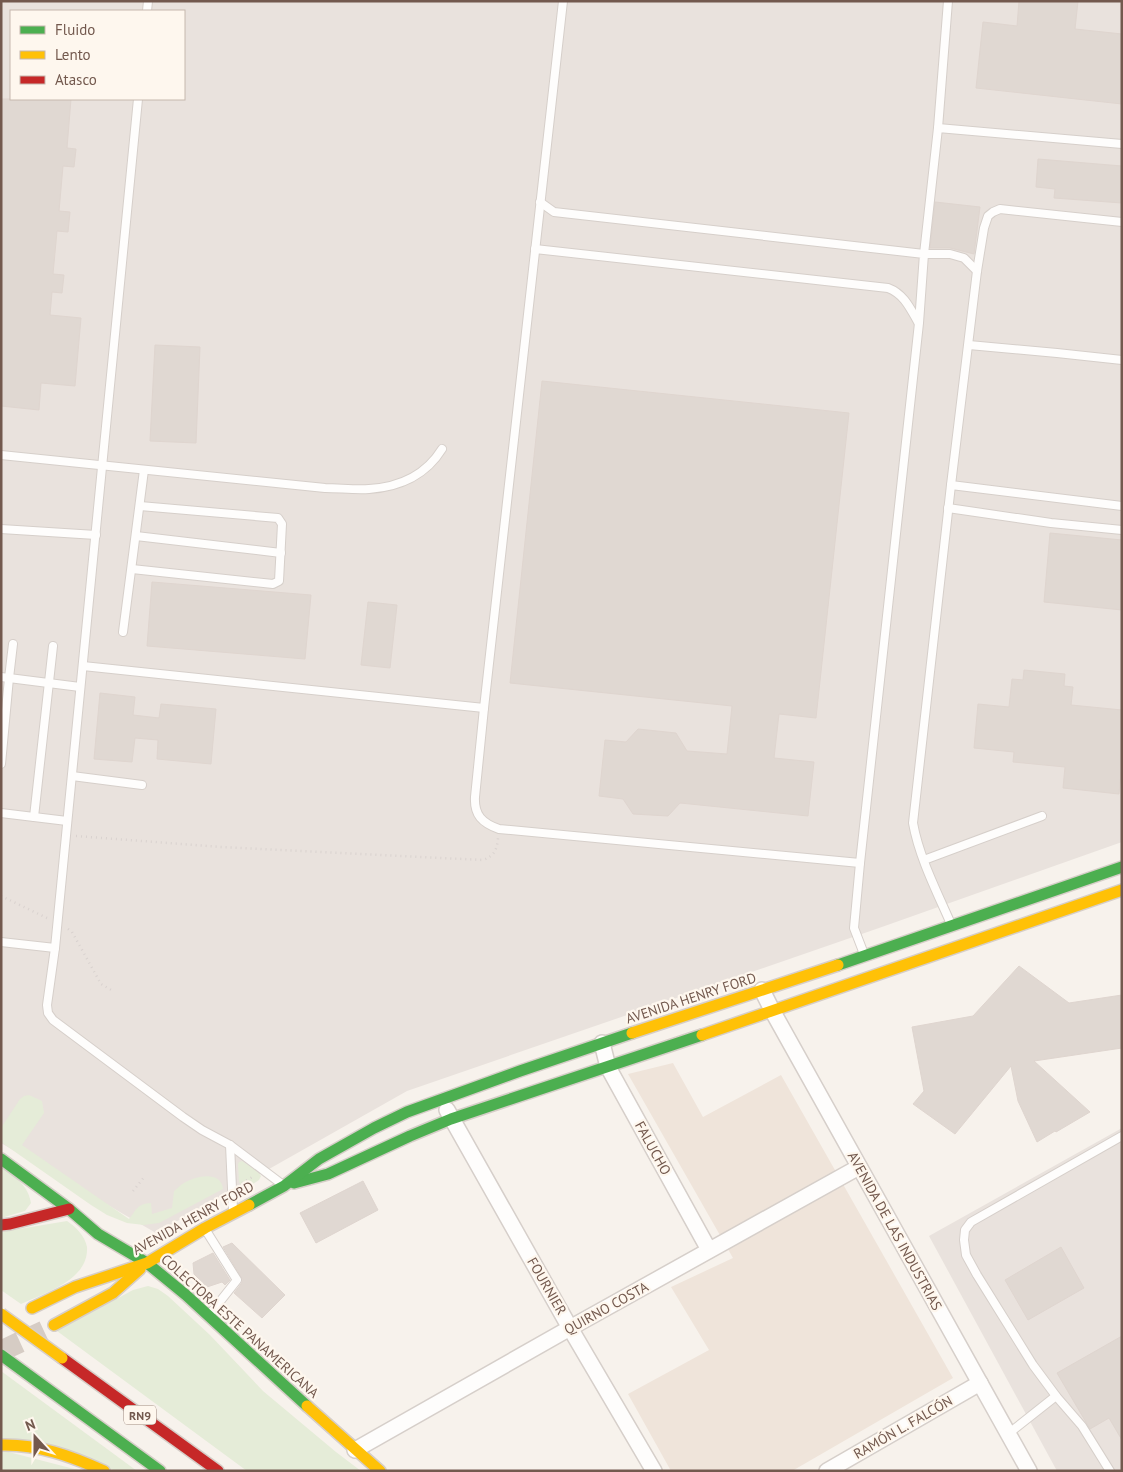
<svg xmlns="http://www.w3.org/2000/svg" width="1123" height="1472" font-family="'PT Sans',sans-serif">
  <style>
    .residential { fill: #efe4da }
    .industrial { fill: #e9e2dd; fill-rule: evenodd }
    .green { fill: #e5ecd8 }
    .building { fill: #e0d8d2; stroke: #dfd5cf }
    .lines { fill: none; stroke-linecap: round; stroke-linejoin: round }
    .secondary-tunnel { stroke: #d6ccc4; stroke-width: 21; stroke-dasharray: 21 11; stroke-linecap: butt }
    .lane-casing { stroke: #d6cfca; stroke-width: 10 }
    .street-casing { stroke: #d6cfca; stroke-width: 18 }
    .fast-casing { stroke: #d6cec8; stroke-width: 14 }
    .slow-casing { stroke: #d6cec8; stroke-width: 14 }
    .jam-casing { stroke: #d6cec8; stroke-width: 14 }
    .path { stroke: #d9d2cf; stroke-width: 2.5; stroke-dasharray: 1 4; stroke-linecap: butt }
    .lane { stroke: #fefdfc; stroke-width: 8 }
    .street { stroke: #fefdfc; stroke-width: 15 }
    .fast { stroke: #4caf50; stroke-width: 11 }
    .slow { stroke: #ffc107; stroke-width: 11 }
    .jam { stroke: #c62828; stroke-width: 11 }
    .slow-bridge-casing { stroke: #d8cfca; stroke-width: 14; stroke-linecap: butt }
    .slow-bridge { stroke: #ffc107; stroke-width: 11 }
    .labels { text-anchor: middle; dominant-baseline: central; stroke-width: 4.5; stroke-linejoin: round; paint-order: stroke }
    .shield { fill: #fef7ee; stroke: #9d887e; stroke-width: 1 }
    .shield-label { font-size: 12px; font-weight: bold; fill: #73594e }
    .street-label { font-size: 14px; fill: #73594e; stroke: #fef7ee }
  </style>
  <rect width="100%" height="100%" fill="#f7f2ec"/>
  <polygon class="residential" points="673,1063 703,1117 781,1075 953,1378 792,1471 671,1471 628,1394 709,1350 671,1287 733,1258 628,1074"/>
  <g class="industrial">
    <path d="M1,1H1122V842L879,928L407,1091L156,1233L1,1143ZM11,11H184V99H11Z"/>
    <polygon points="1122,1128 1122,1471 1057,1471 929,1236"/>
  </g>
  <g class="green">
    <path d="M29,1095L42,1101L44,1113L22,1145L129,1219C137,1209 137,1204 151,1203L152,1214L172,1208L174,1191C177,1189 180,1185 184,1183C196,1176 221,1170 223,1189L159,1223L144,1225L127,1223L107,1215L91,1205L1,1142V1128L20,1099L24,1096Z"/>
    <polygon points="242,1161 257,1171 261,1176 259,1180 247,1188 243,1187 239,1182 238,1164 239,1162"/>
    <path d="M1,1167C15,1178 28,1184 31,1203L25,1211L1,1218Z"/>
    <path d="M67,1221C76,1227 85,1236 87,1247C89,1280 45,1293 21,1304L1,1290V1232Z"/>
    <polygon points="148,1286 158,1289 168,1296 210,1335 263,1391 336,1452 361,1471 247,1471 57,1331 133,1290"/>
    <polygon points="1,1371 137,1471 117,1471 1,1438"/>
    <polygon points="1,1450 82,1471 1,1471"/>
  </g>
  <g class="building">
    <polygon points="1019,1 1078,1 1075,29 1122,34 1122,104 976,88 983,22 1017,26"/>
    <polygon points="1,99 71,99 67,148 76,149 74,167 63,166 59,211 70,212 68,232 57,231 53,274 64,275 62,293 52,292 50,315 81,318 75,386 41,383 39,410 1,406"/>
    <polygon points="1038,159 1122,166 1122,203 1054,198 1055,189 1036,187"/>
    <polygon points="935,202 980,207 974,254 950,248 930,248"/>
    <polygon points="155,345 200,347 196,443 150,441"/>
    <polygon points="542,381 849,413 816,718 779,714 774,758 814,762 808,816 680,803 668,816 633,814 623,799 599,796 605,740 626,742 638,729 676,733 687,751 727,754 732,706 510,683"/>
    <polygon points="1050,533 1122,540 1122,610 1044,602"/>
    <polygon points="152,582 311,595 305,659 147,646"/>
    <polygon points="368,602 397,605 390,668 361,665"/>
    <polygon points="1024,670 1065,674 1064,686 1073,687 1071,705 1122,710 1122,764 1119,794 1063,788 1065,767 1013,762 1014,752 974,748 978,704 1009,707 1012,679 1023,680"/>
    <polygon points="100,693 135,697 133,715 159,718 161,704 216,709 211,764 157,759 158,740 135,738 132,762 94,759"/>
    <polygon points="1019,966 1069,1003 1122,995 1122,1048 1034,1061 1090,1112 1056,1132 1055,1131 1037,1142 1018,1101 1011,1066 955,1134 913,1104 924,1091 912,1027 973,1016"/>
    <polygon points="363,1181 378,1210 316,1243 300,1213"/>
    <polygon points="232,1243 285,1295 262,1318 234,1293 241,1284 243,1280 223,1247"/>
    <polygon points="1061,1247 1084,1288 1028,1320 1005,1280"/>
    <polygon points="213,1253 230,1280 225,1285 222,1282 207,1287 194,1274 193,1263"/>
    <polygon points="1122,1336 1122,1440 1109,1418 1090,1429 1057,1373"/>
  </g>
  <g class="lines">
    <polyline class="secondary-tunnel" points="1,1351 44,1331"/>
    <g class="lane-casing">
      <g id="lane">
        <path d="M563,1L484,708L475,797C474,815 482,823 499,829L860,863"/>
        <polyline points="147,11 148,1"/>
        <polyline points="138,99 55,948 47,1005 48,1013 53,1020 183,1117 202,1130 230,1145 283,1185"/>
        <polyline points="938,128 948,1"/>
        <polyline points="540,202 554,212 924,254 919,323 860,863 854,928 864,954"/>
        <path d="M535,249L888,288C904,294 910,308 918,322"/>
        <polyline points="977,271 964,258 950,254 924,254 938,128 1122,144"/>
        <polyline points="969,345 1057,353 1122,360"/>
        <path d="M1,455L325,488C339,488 355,490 369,489C399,487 426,475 442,449"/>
        <polyline points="951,485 1122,506"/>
        <polyline points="948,508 1051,523 1122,530"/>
        <polyline points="1,529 96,535"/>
        <polyline points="136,536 281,553"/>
        <polyline points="132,569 273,584 279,581 282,524 278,518 140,506"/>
        <polyline points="123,632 144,470"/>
        <polyline points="83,666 484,708"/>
        <polyline points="1,677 80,687"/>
        <polyline points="1,764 9,678 13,644"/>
        <polyline points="72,776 142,785"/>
        <polyline points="1,813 67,821"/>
        <polyline points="34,817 53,646"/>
        <polyline points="924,860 1042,816"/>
        <path d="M951,924C937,892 919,857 913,823L951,485L977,271L984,228L988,216L993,212L1000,209L1122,222"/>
        <polyline points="1,942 55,948"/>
        <polyline points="230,1145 233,1210"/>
        <polyline points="205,1229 237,1280 210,1314"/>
        <polyline points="1008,1434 1056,1396"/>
        <polyline points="1110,1471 1082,1426 1056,1396 1033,1365 977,1275 966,1255 964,1240 965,1230 971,1222 1122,1136"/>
      </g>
    </g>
    <g class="street-casing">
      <g id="street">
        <polyline points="762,990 773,1012 1029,1471"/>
        <polyline points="602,1043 608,1067 709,1250"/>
        <polyline points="447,1110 570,1328 654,1471"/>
        <polyline points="355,1450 570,1328 859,1167"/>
        <polyline points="827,1471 980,1383"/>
      </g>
    </g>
    <g class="fast-casing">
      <g id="fast">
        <polyline points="838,965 1122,867"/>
        <polyline points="1,1159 69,1209 98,1234 147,1263 186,1295 307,1406"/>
        <polyline points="294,1183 328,1174 410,1136 451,1119 702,1035"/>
        <polyline points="249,1205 284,1186 319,1159 374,1128 407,1112 520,1071 632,1033"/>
        <polyline points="1,1355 160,1471"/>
      </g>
    </g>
    <g class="slow-casing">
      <g id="slow">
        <polyline points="632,1033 838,965"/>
        <polyline points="702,1035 1122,890"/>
        <polyline points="32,1308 75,1287 147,1263 205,1228 249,1205"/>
        <polyline points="54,1325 113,1293 140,1269"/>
        <polyline points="307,1406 380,1471"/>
        <path d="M1,1445C38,1444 71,1456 104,1471"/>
      </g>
    </g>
    <g class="jam-casing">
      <g id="jam">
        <polyline points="1,1225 10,1224 69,1209"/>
        <polyline points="62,1358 218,1471"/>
      </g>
    </g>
    <g class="path">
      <path d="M76,836L221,847L483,860C494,856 497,850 498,838"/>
      <polyline points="1,896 47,918"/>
      <polyline points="68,929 72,932 101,984 113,991"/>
      <polyline points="242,1183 254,1176"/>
      <polyline points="133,1191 145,1176"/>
    </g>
    <use href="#lane" class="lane"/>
    <use href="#street" class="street"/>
    <use href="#fast" class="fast"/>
    <use href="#slow" class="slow"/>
    <use href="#jam" class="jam"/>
    <g class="slow-bridge-casing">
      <polyline id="slow-bridge" points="1,1314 62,1358"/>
    </g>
    <use href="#slow-bridge" class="slow-bridge"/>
  </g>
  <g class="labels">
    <rect class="shield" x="124" y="1405.5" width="32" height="19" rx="4"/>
    <g class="shield-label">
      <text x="140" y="1415">RN9</text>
    </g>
    <g class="street-label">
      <text transform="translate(691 998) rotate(-18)">AVENIDA HENRY FORD</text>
      <text transform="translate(653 1148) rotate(61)">FALUCHO</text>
      <text transform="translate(193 1218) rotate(-29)">AVENIDA HENRY FORD</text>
      <text transform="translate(895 1231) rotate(61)">AVENIDA DE LAS INDUSTRIAS</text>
      <text transform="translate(547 1286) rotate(60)">FOURNIER</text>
      <text transform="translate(606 1308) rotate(-29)">QUIRNO COSTA</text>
      <text transform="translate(240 1326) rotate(42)">COLECTORA ESTE PANAMERICANA</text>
      <text transform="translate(903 1427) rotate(-30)">RAMÓN L. FALCÓN</text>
    </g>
  </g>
  <rect width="1123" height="1472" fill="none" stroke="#73594e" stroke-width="5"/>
  <rect x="10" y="10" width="175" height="90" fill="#fef7ee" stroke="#c6b8ae"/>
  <rect x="20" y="26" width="25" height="8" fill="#4caf50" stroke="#c6b8ae"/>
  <text x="55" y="35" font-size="15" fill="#73594e">Fluido</text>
  <rect x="20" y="51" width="25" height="8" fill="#ffc107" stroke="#c6b8ae"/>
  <text x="55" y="60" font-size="15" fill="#73594e">Lento</text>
  <rect x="20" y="76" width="25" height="8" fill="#c62828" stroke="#c6b8ae"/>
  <text x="55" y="85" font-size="15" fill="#73594e">Atasco</text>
  <g transform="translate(35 1437) rotate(339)" stroke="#fef7ee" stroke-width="4" paint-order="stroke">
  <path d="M0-4L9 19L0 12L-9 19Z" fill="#73594e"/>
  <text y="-8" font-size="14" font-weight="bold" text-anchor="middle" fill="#73594e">N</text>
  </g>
</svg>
